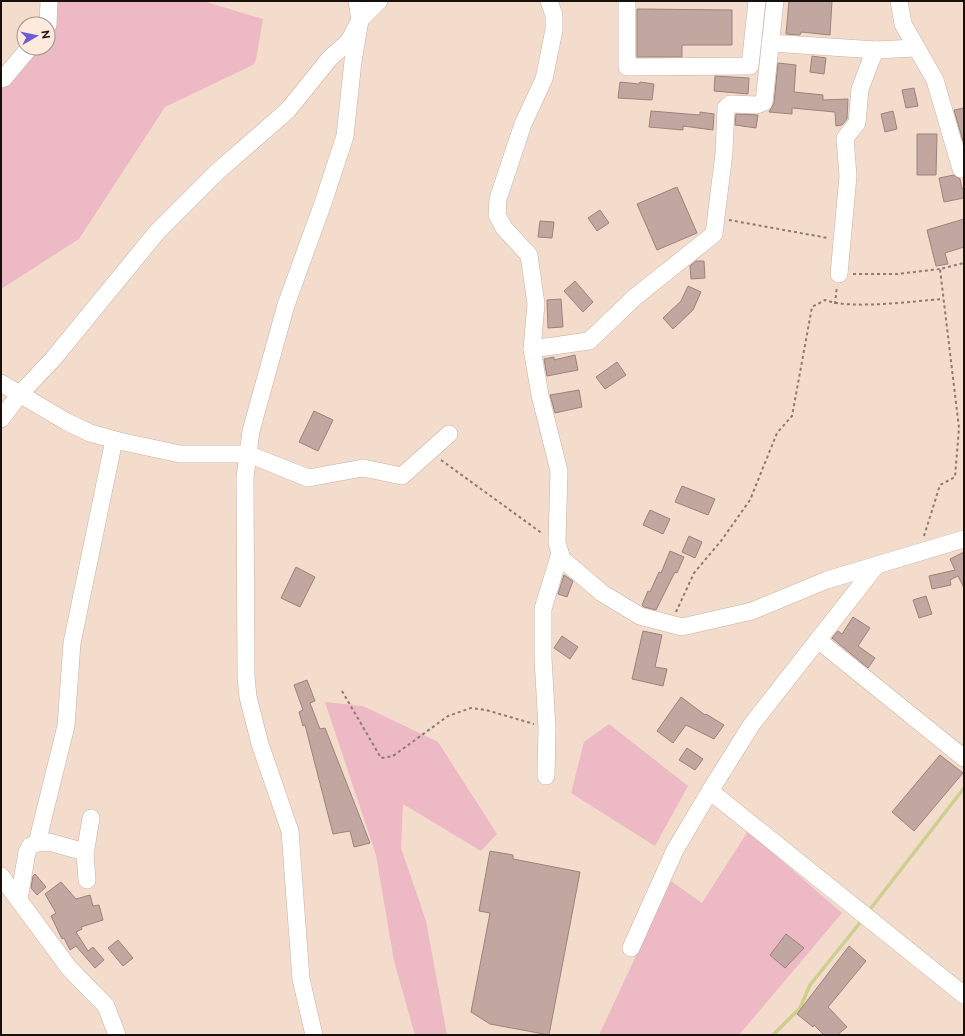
<svg xmlns="http://www.w3.org/2000/svg" width="965" height="1036" font-family="Raleway,sans-serif">
  <style>
    .green { fill: #ecb9c4 }
    .lines { fill: none; stroke-linecap: round; stroke-linejoin: round }
    .stream { stroke: #cdcf8e; stroke-width: 3.5 }
    .building { fill: #c2a6a0; stroke: #9d827c }
    .minor-casing { stroke: #c7b0a0; stroke-width: 18 }
    .path { stroke: #8b7b70; stroke-width: 2; stroke-dasharray: 3 3; stroke-linecap: butt }
    .minor { stroke: #fff; stroke-width: 17 }
  </style>
  <rect width="100%" height="100%" fill="#f3dccb"/>
  <g class="green">
    <polygon points="56,1 203,1 263,19 256,60 253,65 165,107 79,239 1,289 1,83 30,48 48,48 48,24"/>
    <polygon points="325,702 363,706 438,742 497,834 481,851 403,804 401,848 426,921 447,1035 415,1035 394,961 376,855"/>
    <polygon points="609,724 688,786 655,846 571,793 584,742"/>
    <polygon points="748,831 842,913 739,1035 599,1035 671,881 702,903"/>
  </g>
  <g class="lines">
    <g class="stream">
      <polyline points="868,912 964,788"/>
      <polyline points="773,1035 800,1008 810,985 863,919"/>
    </g>
  </g>
  <g class="building">
    <polygon points="789,1 832,1 830,35 801,32 800,35 786,34"/>
    <polygon points="637,9 732,10 732,45 682,45 682,57 637,57"/>
    <polygon points="812,56 826,58 824,74 810,72"/>
    <polygon points="778,63 796,65 794,92 823,95 823,100 848,99 847,119 842,125 836,126 835,112 792,108 792,114 769,112 774,103"/>
    <polygon points="715,76 749,78 748,94 714,91"/>
    <polygon points="620,82 639,84 640,82 654,84 652,100 618,98"/>
    <polygon points="914,88 918,106 906,108 902,90"/>
    <polygon points="964,108 964,141 963,141 954,110"/>
    <polygon points="651,111 700,115 700,112 714,114 713,130 683,126 683,130 649,127"/>
    <polygon points="893,111 897,129 885,132 881,114"/>
    <polygon points="736,114 758,115 756,128 735,125"/>
    <polygon points="917,134 937,134 936,175 917,175"/>
    <polygon points="954,175 960,179 962,189 964,188 964,198 944,202 939,178"/>
    <polygon points="677,187 697,233 657,250 637,204"/>
    <polygon points="600,210 609,223 597,231 588,218"/>
    <polygon points="964,219 964,247 945,253 948,264 936,266 927,230"/>
    <polygon points="540,221 554,222 552,238 538,237"/>
    <polygon points="696,261 704,261 705,278 691,279 690,266"/>
    <polygon points="575,281 593,302 583,312 564,291"/>
    <polygon points="688,286 701,292 693,310 673,329 663,318 681,301"/>
    <polygon points="561,299 563,327 548,328 547,300"/>
    <polygon points="575,355 578,370 547,376 544,359 554,357 554,360"/>
    <polygon points="617,362 626,375 605,389 596,377"/>
    <polygon points="579,390 582,407 555,413 550,395"/>
    <polygon points="314,411 333,420 318,451 299,442"/>
    <polygon points="682,486 715,499 708,515 675,502"/>
    <polygon points="650,510 670,519 663,534 643,525"/>
    <polygon points="689,536 702,542 695,558 682,552"/>
    <polygon points="670,551 684,557 677,573 675,572 656,610 644,607 642,605 648,591 650,592 659,572 661,573"/>
    <polygon points="964,552 964,588 958,576 950,580 951,585 932,589 929,576 955,570 950,559"/>
    <polygon points="296,567 315,577 300,607 281,598"/>
    <polygon points="564,575 573,581 567,597 558,594"/>
    <polygon points="926,596 932,614 919,618 913,600"/>
    <polygon points="853,617 870,628 858,646 875,658 868,668 832,638 838,631 842,634"/>
    <polygon points="643,631 662,635 655,667 667,669 663,686 632,679"/>
    <polygon points="562,636 578,647 570,659 554,648"/>
    <polygon points="307,680 315,701 310,703 320,729 325,728 370,843 354,847 350,831 333,834 305,725 303,726 299,712 303,710 294,685"/>
    <polygon points="681,697 705,715 706,714 724,725 714,739 686,725 673,743 657,731"/>
    <polygon points="687,748 703,759 695,770 679,760"/>
    <polygon points="940,755 963,773 914,831 892,812"/>
    <polygon points="490,851 513,855 513,859 580,872 549,1035 490,1024 471,1012 490,913 479,911"/>
    <polygon points="35,874 46,887 37,895 31,888 33,876"/>
    <polygon points="61,882 76,899 90,895 93,906 99,905 103,920 81,927 82,929 76,932 88,951 93,947 104,960 95,968 76,946 70,950 64,938 62,939 51,916 56,913 45,894"/>
    <polygon points="786,934 804,948 785,968 770,955"/>
    <polygon points="118,940 133,958 123,966 108,948"/>
    <polygon points="849,946 866,961 828,1007 847,1027 837,1035 824,1035 814,1025 813,1027 797,1014"/>
  </g>
  <g class="lines">
    <g class="minor-casing">
      <g id="minor">
        <polyline points="549,1 554,15 554,30 544,79 523,124 498,199 497,215 504,228 529,255 536,304 532,349 540,395 559,471 557,543 562,559 602,593 640,616 682,627 752,611 827,580 964,539"/>
        <polyline points="627,1 627,67 750,66 757,1"/>
        <polyline points="899,1 903,24 935,80 961,169 964,168"/>
        <polyline points="48,25 49,1"/>
        <polyline points="770,43 876,50"/>
        <polyline points="1,79 4,78 29,48"/>
        <polyline points="839,274 848,176 845,138 857,123 860,89 871,60 876,50 915,48"/>
        <polyline points="532,349 589,341 635,297 714,234 724,153 726,108 730,104 757,105 764,102 775,1"/>
        <polyline points="1,383 67,422 90,433 119,441 180,454 248,454 308,478 363,468 402,476 449,434"/>
        <polyline points="1,419 20,394 53,359 157,232 217,172 288,110 330,58 349,41 360,20 379,1"/>
        <polyline points="818,640 964,758"/>
        <polyline points="546,776 547,728 543,658 543,609 560,553"/>
        <polyline points="710,791 964,995"/>
        <polyline points="85,852 49,842 37,843 66,726 72,643 114,440"/>
        <polyline points="1,876 69,968 106,1006 117,1035"/>
        <polyline points="87,880 85,854 91,818"/>
        <polyline points="19,899 27,852 30,846 37,843"/>
        <polyline points="631,948 675,850 710,791 752,724 876,566"/>
        <polyline points="314,1035 301,979 290,831 260,744 248,697 246,676 245,477 251,431 286,305 323,203 345,136 353,61 360,20 357,1"/>
      </g>
    </g>
    <g class="path">
      <polyline points="729,220 828,238"/>
      <polyline points="853,274 897,274 940,269"/>
      <polyline points="835,304 837,286"/>
      <polyline points="441,460 543,534"/>
      <polyline points="924,536 940,485 955,477 959,428 940,269 964,263"/>
      <path d="M676,612L694,573L721,541L750,500L777,433L792,416L812,307L825,300C851,310 913,301 943,299"/>
      <polyline points="342,691 381,758 393,756 448,716 471,708 486,710 534,724"/>
    </g>
    <use href="#minor" class="minor"/>
  </g>
  <rect width="965" height="1036" fill="none" stroke="#18100a" stroke-width="4"/>
  <g transform="translate(36 36) rotate(81)"><circle r="19" fill="#fdeadc" stroke="#a19388"/>
  <path d="M0-3L7 15L0 10L-7 15Z" fill="#6e5dd7"/>
  <text y="-6" font-size="11" font-weight="bold" text-anchor="middle" fill="#18100a">N</text>
  </g>
</svg>
